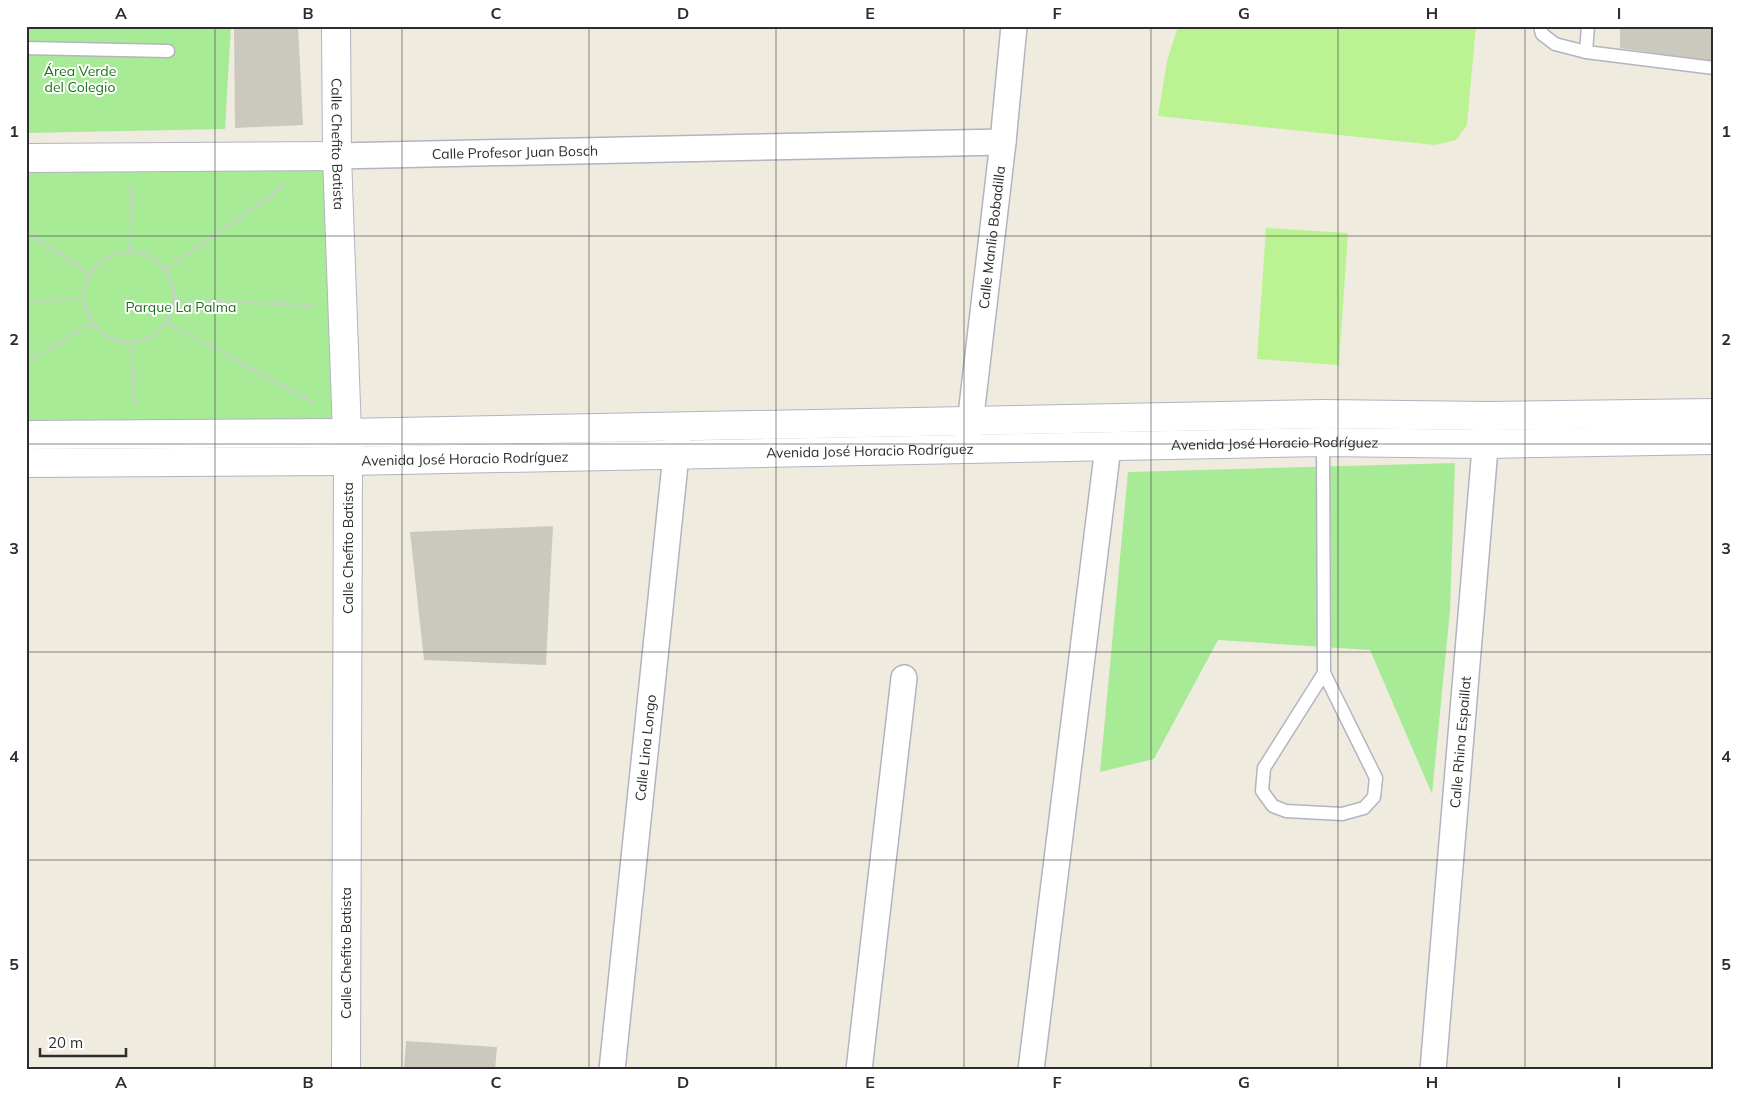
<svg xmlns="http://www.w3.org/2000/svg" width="1740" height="1096" font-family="Mulish,sans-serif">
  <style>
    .green { fill: #a8eb97 }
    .pitch { fill: #bcf392 }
    .building { fill: #cbc9bd }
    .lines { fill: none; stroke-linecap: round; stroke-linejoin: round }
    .service-casing { stroke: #b3b3c2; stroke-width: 15 }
    .minor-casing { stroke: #b3b3c2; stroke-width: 28 }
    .tertiary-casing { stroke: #b3b3c2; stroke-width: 30 }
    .secondary-casing { stroke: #b3b3c2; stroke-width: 30 }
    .path { stroke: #cdcdcd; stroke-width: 3; stroke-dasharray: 4 2.5; stroke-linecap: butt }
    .service { stroke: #fff; stroke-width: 12 }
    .minor { stroke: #fff; stroke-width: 25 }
    .tertiary { stroke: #fff; stroke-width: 28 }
    .secondary { stroke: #fff; stroke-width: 28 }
    .grid { fill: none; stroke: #2d2d2d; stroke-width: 1; stroke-opacity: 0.55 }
    .labels { text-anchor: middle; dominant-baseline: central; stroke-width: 4; stroke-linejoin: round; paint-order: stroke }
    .park-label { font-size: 14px; fill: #1a7414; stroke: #fff }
    .street-label { font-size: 14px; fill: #2d2d2d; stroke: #fff }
    .neatline { fill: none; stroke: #2d2d2d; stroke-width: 2 }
    .grid-label { font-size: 16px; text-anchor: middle; font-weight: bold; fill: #2d2d2d }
  </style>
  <rect width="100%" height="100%" fill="#f0ebdf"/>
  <g class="green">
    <polygon points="26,26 231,26 225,129 26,133"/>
    <polygon points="327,169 335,440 26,443 26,170"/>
    <polygon points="1455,463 1450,611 1432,794 1370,650 1218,640 1154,759 1100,772 1128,472"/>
  </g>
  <g class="pitch">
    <polygon points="1178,26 1476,26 1467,125 1456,140 1435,145 1158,116 1167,61"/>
    <polygon points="1266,228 1348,233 1339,365 1257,359"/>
  </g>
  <g class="building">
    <polygon points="234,26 298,26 303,125 235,128"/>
    <polygon points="1620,26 1714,26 1714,62 1620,48"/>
    <polygon points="553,526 546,665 424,660 410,532"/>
    <polygon points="406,1041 497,1047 495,1070 404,1070"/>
  </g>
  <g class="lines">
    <g class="service-casing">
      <g id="service">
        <polyline points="1540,26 1542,34 1555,44 1586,52 1714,68"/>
        <polyline points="26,48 168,51"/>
        <polyline points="1586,52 1588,26"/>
        <polyline points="1323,442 1324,673 1376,778 1374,797 1364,808 1342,814 1286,811 1273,806 1262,791 1264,768 1324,673"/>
      </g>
    </g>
    <g class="minor-casing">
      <g id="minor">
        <path id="s1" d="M337,156L1003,142"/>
        <path id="s2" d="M968,441L1003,142L1014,26"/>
        <path id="s3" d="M612,1070L679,426"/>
        <polyline points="859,1070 904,678"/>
        <polyline points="1031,1070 1108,447"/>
        <path id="s4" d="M1433,1070L1487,424"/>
      </g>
    </g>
    <g class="tertiary-casing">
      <g id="tertiary">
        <polyline points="26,158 337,156"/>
        <polyline points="26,435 346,433 1323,414 1487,416 1714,413"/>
        <path id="s5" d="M26,463L348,461L1323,442L1485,444L1714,440"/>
      </g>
    </g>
    <g class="secondary-casing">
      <g id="secondary">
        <path id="s6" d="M336,26L337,156L348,461L346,1070"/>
      </g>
    </g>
    <g class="path">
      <polyline points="26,232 90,274"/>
      <polyline points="130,252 132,185"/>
      <circle cx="129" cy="297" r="45"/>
      <polyline points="165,270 285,185"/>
      <polyline points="174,300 316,305"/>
      <polyline points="26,302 84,298"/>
      <polyline points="166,322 314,403"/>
      <polyline points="132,341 134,406"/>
      <polyline points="26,363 93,322"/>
    </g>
    <use href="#service" class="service"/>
    <use href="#minor" class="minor"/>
    <use href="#tertiary" class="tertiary"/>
    <use href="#secondary" class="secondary"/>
  </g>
  <path class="grid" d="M215,26V1070M402,26V1070M589,26V1070M776,26V1070M964,26V1070M1151,26V1070M1338,26V1070M1525,26V1070M26,236H1714M26,444H1714M26,652H1714M26,860H1714"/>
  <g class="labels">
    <g class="park-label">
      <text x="80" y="71">Área Verde<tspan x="80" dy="16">del Colegio</tspan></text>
      <text x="181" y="307">Parque La Palma</text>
    </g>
    <g class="street-label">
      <text stroke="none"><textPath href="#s6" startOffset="118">Calle Chefito Batista</textPath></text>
      <text stroke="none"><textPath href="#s1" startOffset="178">Calle Profesor Juan Bosch</textPath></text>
      <text stroke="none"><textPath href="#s2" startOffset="205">Calle Manlio Bobadilla</textPath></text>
      <text stroke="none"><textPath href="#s5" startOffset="1249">Avenida José Horacio Rodríguez</textPath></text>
      <text stroke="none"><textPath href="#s5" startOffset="844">Avenida José Horacio Rodríguez</textPath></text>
      <text stroke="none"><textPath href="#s5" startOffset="439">Avenida José Horacio Rodríguez</textPath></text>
      <text transform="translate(348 548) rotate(-90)">Calle Chefito Batista</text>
      <text stroke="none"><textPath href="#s4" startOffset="329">Calle Rhina Espaillat</textPath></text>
      <text stroke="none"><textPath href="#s3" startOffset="324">Calle Lina Longo</textPath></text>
      <text transform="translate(346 953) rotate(-90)">Calle Chefito Batista</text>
    </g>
  </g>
  <rect width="1740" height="1096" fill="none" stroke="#ffffff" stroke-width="55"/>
  <path d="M40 1048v8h86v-8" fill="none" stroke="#2d2d2d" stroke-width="2.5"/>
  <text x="48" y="1048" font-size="15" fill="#2d2d2d" stroke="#ffffff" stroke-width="4" paint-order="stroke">20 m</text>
  <rect x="28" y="28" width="1684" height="1040" class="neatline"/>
  <g class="grid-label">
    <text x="121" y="19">A</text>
    <text x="308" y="19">B</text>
    <text x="496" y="19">C</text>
    <text x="683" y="19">D</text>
    <text x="870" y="19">E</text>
    <text x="1057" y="19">F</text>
    <text x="1244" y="19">G</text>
    <text x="1432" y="19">H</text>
    <text x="1619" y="19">I</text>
    <text x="14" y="137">1</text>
    <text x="1726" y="137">1</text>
    <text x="14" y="345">2</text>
    <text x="1726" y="345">2</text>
    <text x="14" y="554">3</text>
    <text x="1726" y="554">3</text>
    <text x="14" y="762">4</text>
    <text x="1726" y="762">4</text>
    <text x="14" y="970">5</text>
    <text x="1726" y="970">5</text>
    <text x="121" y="1088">A</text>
    <text x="308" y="1088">B</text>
    <text x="496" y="1088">C</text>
    <text x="683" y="1088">D</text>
    <text x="870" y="1088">E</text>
    <text x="1057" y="1088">F</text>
    <text x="1244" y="1088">G</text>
    <text x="1432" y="1088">H</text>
    <text x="1619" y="1088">I</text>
  </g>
</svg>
